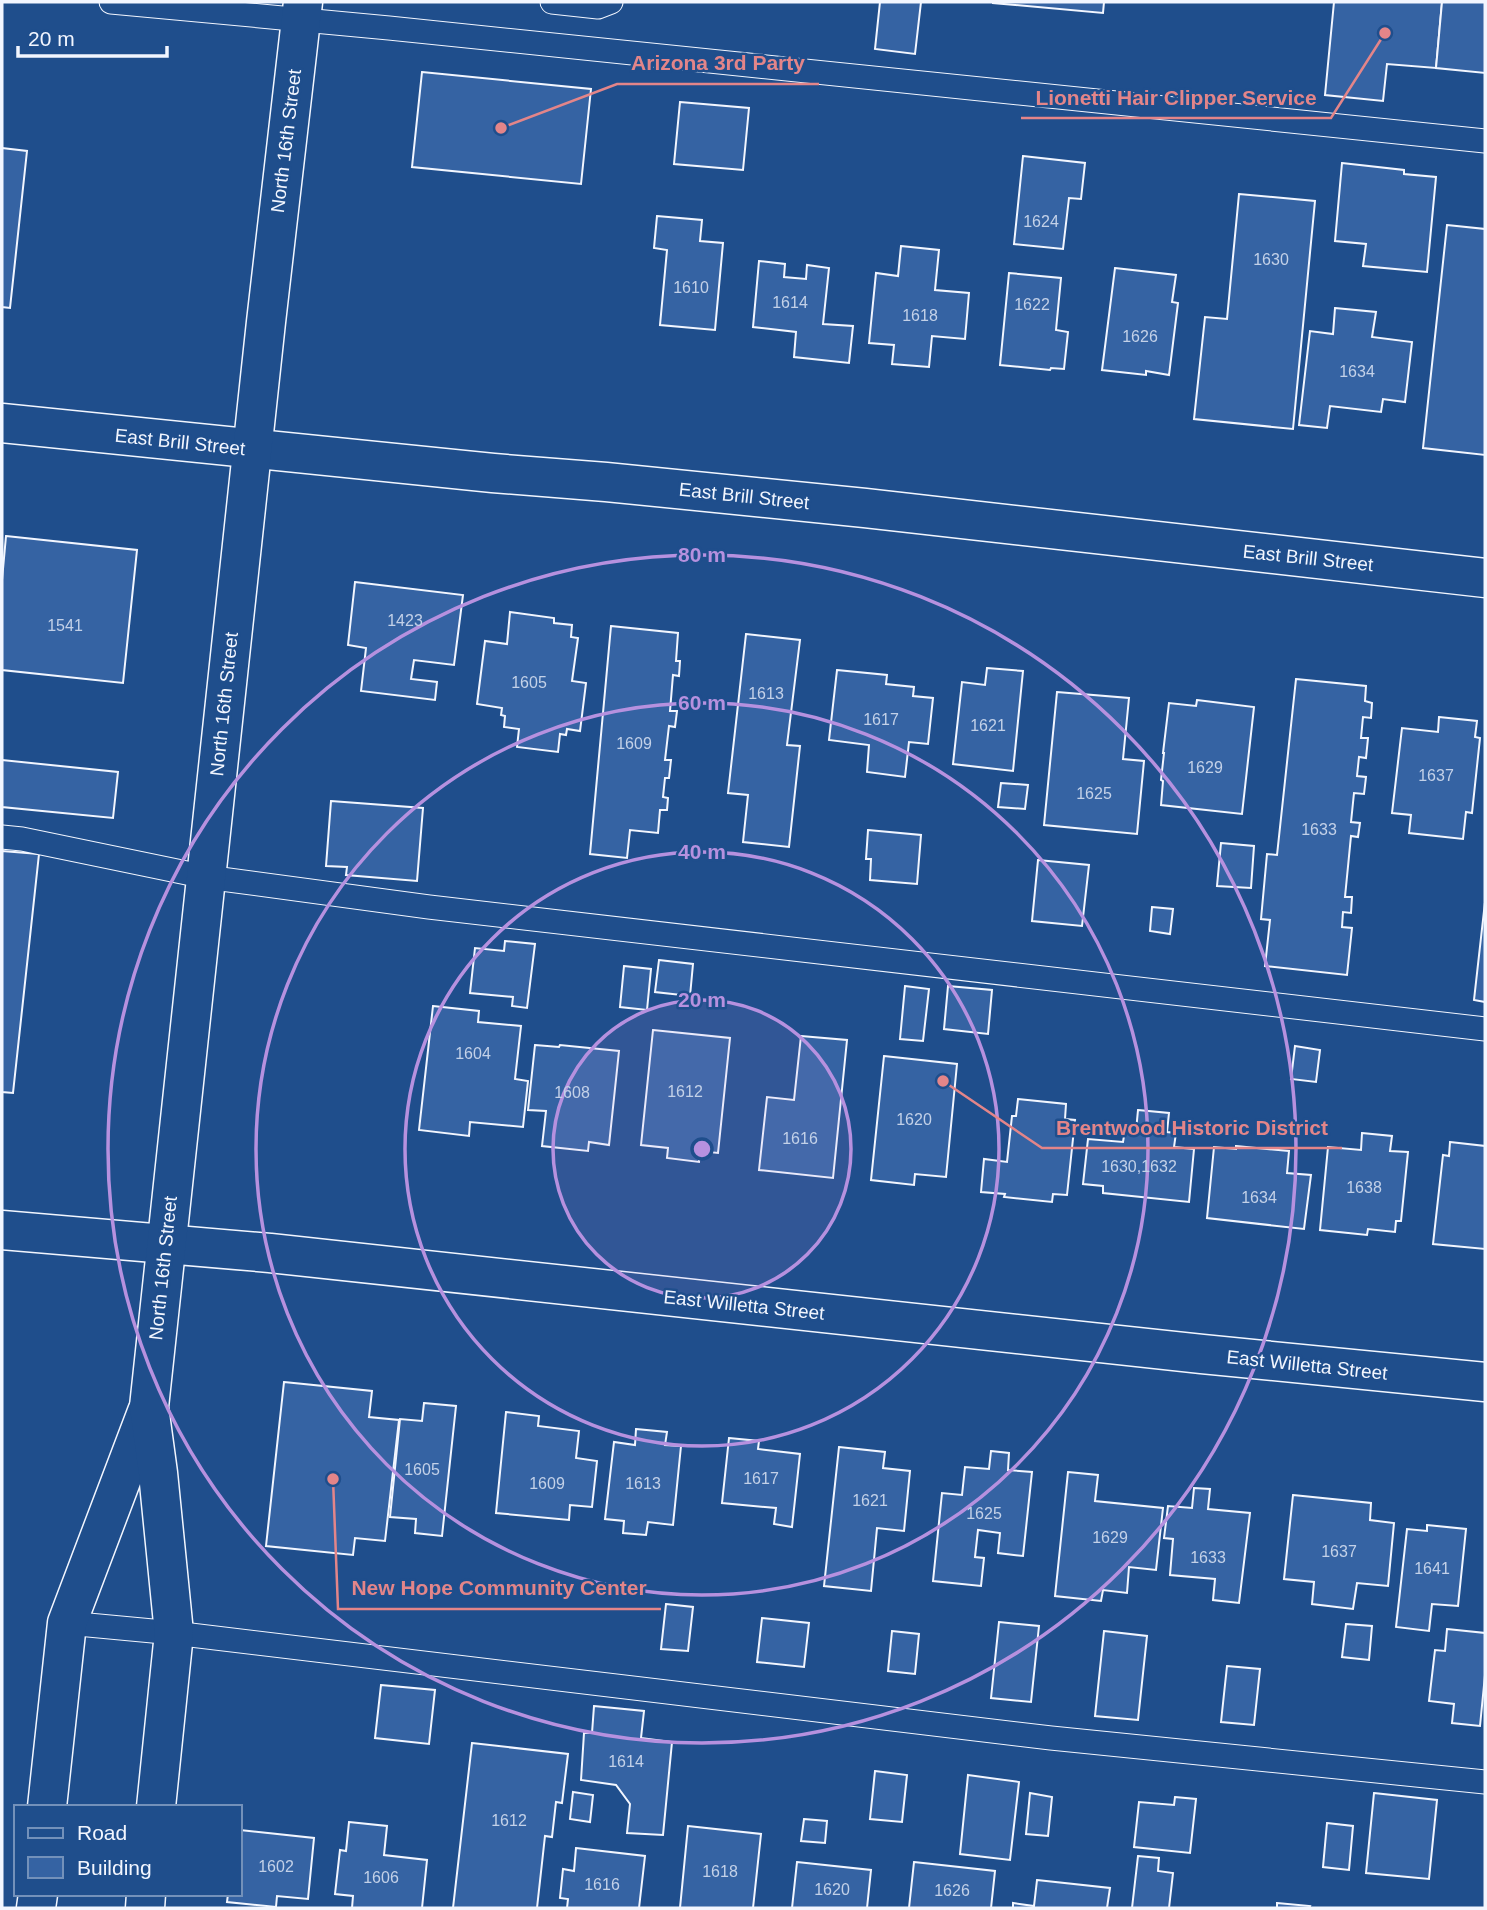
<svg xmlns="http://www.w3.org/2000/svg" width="1487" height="1910" font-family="Helvetica,sans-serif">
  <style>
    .building { fill: #3563a3; stroke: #f2f6ff; stroke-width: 2 }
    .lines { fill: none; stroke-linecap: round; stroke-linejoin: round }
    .service-casing { stroke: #f2f6ff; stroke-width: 25 }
    .minor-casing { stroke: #f2f6ff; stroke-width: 41 }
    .secondary-casing { stroke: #f2f6ff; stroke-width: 41 }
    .service { stroke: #1f4e8c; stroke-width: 23 }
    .minor { stroke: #1f4e8c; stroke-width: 38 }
    .secondary { stroke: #1f4e8c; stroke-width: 38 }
    .ring { fill: none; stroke: #b691df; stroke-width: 3.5 }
    .labels { text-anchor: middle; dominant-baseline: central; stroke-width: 5; stroke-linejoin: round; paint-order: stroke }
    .number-label { font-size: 16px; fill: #c3d1e8 }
    .street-label { font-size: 19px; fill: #f2f6ff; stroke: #1f4e8c }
    .centre { fill: #b691df; stroke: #1f4e8c; stroke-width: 3.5 }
    .ring-label { font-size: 21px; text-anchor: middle; font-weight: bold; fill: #b691df; stroke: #1f4e8c; stroke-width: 5; stroke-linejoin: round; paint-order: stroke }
    .leader { fill: none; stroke: #e38589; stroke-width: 2.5 }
    .callout-dot { fill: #e38589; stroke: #1f4e8c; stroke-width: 2.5 }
    .callout-label { font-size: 21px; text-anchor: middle; font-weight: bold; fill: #e38589; stroke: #1f4e8c; stroke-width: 5; stroke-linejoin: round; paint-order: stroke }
  </style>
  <rect width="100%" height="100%" fill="#1f4e8c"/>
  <g class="building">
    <polygon points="880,2 921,2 915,54 875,49"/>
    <polygon points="993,2 1104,2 1103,13 993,3"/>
    <polygon points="1334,2 1442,2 1436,68 1387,64 1383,101 1325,95"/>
    <polygon points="1442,2 1485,2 1485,73 1436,68"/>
    <polygon points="422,72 591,89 581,184 412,167"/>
    <polygon points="680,102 749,108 743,170 674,164"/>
    <polygon points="2,148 27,151 10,308 2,307"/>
    <polygon points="1023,156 1085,163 1081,199 1069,198 1063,249 1014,244"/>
    <polygon points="1342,163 1404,170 1404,174 1436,177 1427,272 1363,266 1366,244 1335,241"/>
    <polygon points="1239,194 1315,201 1293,429 1194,419 1205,317 1227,319"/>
    <polygon points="657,216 702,220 700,241 723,243 715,330 660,325 667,250 654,248"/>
    <polygon points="1447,225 1485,229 1485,455 1423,448"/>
    <polygon points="901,246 939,250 935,290 969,293 965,339 932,336 929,367 892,364 894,345 869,343 876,273 898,276"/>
    <polygon points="759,261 785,264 784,277 806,279 807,265 829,268 823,324 853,326 849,363 794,357 796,332 753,327"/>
    <polygon points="1115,268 1176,275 1172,302 1178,303 1169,375 1146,371 1146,375 1102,370"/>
    <polygon points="1009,273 1061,278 1056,330 1068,332 1064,369 1051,368 1050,370 1000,365"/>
    <polygon points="1335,308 1376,312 1372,337 1412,342 1405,402 1383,399 1381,412 1330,406 1327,428 1299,425 1310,331 1333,334"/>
    <polygon points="6,536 137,550 123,683 2,670 2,580"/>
    <polygon points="355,582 463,595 454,665 414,660 411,679 437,682 435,700 361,691 366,648 348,645"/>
    <polygon points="510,612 554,618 554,623 572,625 571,637 578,638 572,681 586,683 580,731 567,729 566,735 560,734 558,752 517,747 519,729 504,727 505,716 501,715 502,708 477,704 485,641 507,644"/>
    <polygon points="611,626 678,633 676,661 680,661 679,676 673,675 670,711 677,711 675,727 669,726 665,760 671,760 669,778 665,778 663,797 668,798 667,810 660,810 658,833 630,830 627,858 590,854"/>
    <polygon points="746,634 800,640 787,745 800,746 789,847 743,842 748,795 728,793"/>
    <polygon points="987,668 1023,671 1013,771 953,764 962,682 985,685"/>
    <polygon points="837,670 887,675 886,684 914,687 913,696 933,698 928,744 909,742 905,777 867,772 869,745 829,740"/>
    <polygon points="1296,679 1366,686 1365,701 1372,703 1371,718 1363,717 1361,738 1368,738 1366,758 1359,757 1357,776 1366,777 1364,794 1354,793 1351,822 1360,823 1358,837 1351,836 1345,897 1352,897 1351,913 1343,912 1342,927 1352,928 1347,975 1265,966 1270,920 1261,919 1267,854 1277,855"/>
    <polygon points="1057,692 1129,698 1123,759 1144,761 1137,834 1044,825"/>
    <polygon points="1197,700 1254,707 1242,814 1161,805 1163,781 1161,780 1164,753 1163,753 1169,703 1196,706"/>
    <polygon points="1439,717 1477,721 1475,737 1480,738 1472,813 1466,812 1463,839 1409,833 1411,815 1392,813 1402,728 1438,732"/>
    <polygon points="2,760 118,772 113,818 2,807"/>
    <polygon points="1001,783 1028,785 1025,809 998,807"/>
    <polygon points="331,801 423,808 417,881 346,875 347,867 326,866"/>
    <polygon points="868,830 921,835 917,884 870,880 871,859 866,859"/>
    <polygon points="1221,843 1254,846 1251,888 1217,886"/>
    <polygon points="2,851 39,854 13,1093 2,1092"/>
    <polygon points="1038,860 1089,865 1082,926 1032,921"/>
    <polygon points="1485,902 1485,1002 1474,1000"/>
    <polygon points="1152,907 1173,909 1170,934 1150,931"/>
    <polygon points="505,941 535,944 527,1008 512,1006 513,997 470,993 475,948 504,951"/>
    <polygon points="659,960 693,964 690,996 655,992"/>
    <polygon points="624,966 651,969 647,1010 620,1007"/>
    <polygon points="905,986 929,989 923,1041 900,1039"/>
    <polygon points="948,986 992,990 988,1034 944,1029"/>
    <polygon points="433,1006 479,1011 478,1022 521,1026 515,1079 528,1081 523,1127 470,1122 469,1136 419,1130"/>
    <polygon points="653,1030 730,1038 718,1153 700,1151 699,1162 667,1158 668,1148 641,1145"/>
    <polygon points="801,1036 847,1040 833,1178 759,1170 767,1097 794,1100"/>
    <polygon points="535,1045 559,1047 560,1045 619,1051 609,1145 589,1142 588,1151 542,1146 546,1111 528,1110"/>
    <polygon points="1295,1046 1320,1050 1316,1082 1291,1079"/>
    <polygon points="884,1056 957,1064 946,1177 915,1174 914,1185 871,1180"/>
    <polygon points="1018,1099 1066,1104 1065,1119 1075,1120 1067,1195 1053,1194 1052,1202 1004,1197 1005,1194 981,1192 984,1159 1007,1162 1012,1116 1016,1116"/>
    <polygon points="1138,1110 1169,1113 1167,1132 1176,1133 1174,1147 1194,1149 1189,1202 1103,1193 1103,1186 1083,1184 1088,1139 1123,1142 1125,1130 1136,1131"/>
    <polygon points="1362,1133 1392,1136 1390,1151 1408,1152 1401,1221 1396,1221 1395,1232 1368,1229 1367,1235 1320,1230 1328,1147 1361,1150"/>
    <polygon points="1450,1142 1485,1146 1485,1249 1433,1244 1443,1155 1449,1156"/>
    <polygon points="1236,1146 1289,1151 1287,1173 1311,1175 1304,1229 1207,1218 1214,1147 1236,1149"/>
    <polygon points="284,1382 372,1391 369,1417 399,1420 385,1541 355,1538 353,1555 266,1546"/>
    <polygon points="424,1403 456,1406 442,1536 415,1533 416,1519 390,1517 400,1419 422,1421"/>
    <polygon points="506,1412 539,1416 538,1426 579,1431 576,1458 597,1461 592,1507 570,1505 569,1520 496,1513"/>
    <polygon points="636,1429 667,1432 665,1445 681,1446 673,1525 648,1522 646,1535 623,1533 624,1521 605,1519 614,1442 635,1445"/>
    <polygon points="729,1438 759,1441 758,1449 800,1454 792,1527 774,1524 776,1508 722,1503"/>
    <polygon points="839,1447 885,1452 883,1468 910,1471 904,1531 877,1528 871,1591 824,1586"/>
    <polygon points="991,1451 1009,1453 1008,1470 1032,1472 1023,1556 998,1553 1000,1533 978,1530 975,1557 984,1558 981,1586 933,1581 942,1493 962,1495 965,1467 989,1469"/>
    <polygon points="1068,1472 1098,1475 1095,1501 1163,1508 1156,1570 1129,1567 1127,1593 1103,1590 1101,1601 1055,1596"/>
    <polygon points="1194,1488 1210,1489 1208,1509 1250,1513 1239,1603 1213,1600 1215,1579 1170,1575 1173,1539 1164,1538 1168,1506 1192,1508"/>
    <polygon points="1293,1495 1371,1503 1370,1520 1394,1523 1388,1586 1357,1583 1353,1609 1312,1604 1314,1582 1284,1579"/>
    <polygon points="1427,1525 1466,1529 1458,1606 1432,1604 1429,1631 1396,1627 1407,1529 1427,1531"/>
    <polygon points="666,1604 693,1607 688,1651 661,1649"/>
    <polygon points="762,1618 809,1623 804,1667 757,1662"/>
    <polygon points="999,1622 1039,1626 1031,1702 991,1698"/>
    <polygon points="1346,1624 1372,1626 1369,1660 1342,1657"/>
    <polygon points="1447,1629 1485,1633 1485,1675 1480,1726 1452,1723 1454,1704 1429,1701 1435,1650 1445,1651"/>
    <polygon points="892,1631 919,1634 915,1674 888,1671"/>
    <polygon points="1104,1631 1147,1636 1138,1720 1095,1716"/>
    <polygon points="1227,1666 1260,1669 1254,1725 1221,1722"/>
    <polygon points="381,1685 435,1690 429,1744 375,1738"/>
    <polygon points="594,1706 644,1711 641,1738 672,1742 663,1835 627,1833 630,1804 616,1785 581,1780 584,1733 592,1733"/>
    <polygon points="472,1743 568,1754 562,1803 556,1802 552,1837 545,1836 537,1908 453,1908"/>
    <polygon points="875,1771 907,1775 902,1822 870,1819"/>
    <polygon points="968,1775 1019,1782 1010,1860 960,1854"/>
    <polygon points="573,1792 593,1795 590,1822 570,1819"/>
    <polygon points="1030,1793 1052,1797 1048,1836 1026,1834"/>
    <polygon points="1374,1793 1437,1800 1429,1879 1366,1873"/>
    <polygon points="1175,1797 1196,1799 1190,1853 1134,1847 1139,1802 1174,1805"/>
    <polygon points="804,1819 827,1821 825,1843 801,1841"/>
    <polygon points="349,1822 387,1826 384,1855 427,1860 422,1908 352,1908 353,1896 335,1894 340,1850 346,1851"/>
    <polygon points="1327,1823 1353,1826 1349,1870 1323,1867"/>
    <polygon points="688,1826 761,1834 753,1908 680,1908"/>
    <polygon points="240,1830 314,1838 308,1899 277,1896 276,1907 227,1902 228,1894 240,1894"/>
    <polygon points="576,1848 645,1856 639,1908 567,1908 568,1899 560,1898 563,1869 574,1871"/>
    <polygon points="1138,1856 1159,1858 1158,1871 1173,1873 1169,1908 1132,1908"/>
    <polygon points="797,1862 871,1870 867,1908 792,1908"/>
    <polygon points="914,1862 995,1871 991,1908 909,1908"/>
    <polygon points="1037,1880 1110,1888 1107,1908 1013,1908 1013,1903 1034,1906"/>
    <polygon points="1277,1903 1310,1906 1309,1908 1277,1908"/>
  </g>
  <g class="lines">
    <g class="service-casing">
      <g id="service">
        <polyline points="111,2 389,28 1485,141"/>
        <polyline points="552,2 598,7 611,2"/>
        <polyline points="2,837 22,839 206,877 429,907 1485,1029"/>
        <polyline points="67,1623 174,1633 1051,1738 1485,1782"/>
      </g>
    </g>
    <g class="minor-casing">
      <g id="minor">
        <polyline points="2,423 493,473 606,482 865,508 1485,578"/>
        <polyline points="2,1230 270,1253 1202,1354 1485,1382"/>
      </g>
    </g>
    <g class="secondary-casing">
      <g id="secondary">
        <polyline points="47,1807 67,1623 147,1412"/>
        <polyline points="156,1807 174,1633 158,1473 149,1407 266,322 303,2"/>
        <polyline points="36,1908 38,1894"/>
        <polyline points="145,1908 146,1894"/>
      </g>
    </g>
    <use href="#service" class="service"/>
    <use href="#minor" class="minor"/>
    <use href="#secondary" class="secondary"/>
  </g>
  <circle cx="702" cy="1149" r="149" fill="#b691df" fill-opacity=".12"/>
  <g class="ring">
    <circle cx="702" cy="1149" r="149"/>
    <circle cx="702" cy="1149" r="297"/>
    <circle cx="702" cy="1149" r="446"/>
    <circle cx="702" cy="1149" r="594"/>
  </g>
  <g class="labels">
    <g class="number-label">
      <text x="1041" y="221">1624</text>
      <text x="1271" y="259">1630</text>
      <text x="691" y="287">1610</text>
      <text x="790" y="302">1614</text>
      <text x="1032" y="304">1622</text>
      <text x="920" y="315">1618</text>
      <text x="1140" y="336">1626</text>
      <text x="1357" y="371">1634</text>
      <text x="405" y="620">1423</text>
      <text x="65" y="625">1541</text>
      <text x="529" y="682">1605</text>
      <text x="766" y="693">1613</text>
      <text x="881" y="719">1617</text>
      <text x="988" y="725">1621</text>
      <text x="634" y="743">1609</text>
      <text x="1205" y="767">1629</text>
      <text x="1436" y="775">1637</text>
      <text x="1094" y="793">1625</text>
      <text x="1319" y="829">1633</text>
      <text x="473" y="1053">1604</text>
      <text x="685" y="1091">1612</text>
      <text x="572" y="1092">1608</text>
      <text x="914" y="1119">1620</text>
      <text x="800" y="1138">1616</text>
      <text x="1139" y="1166">1630,1632</text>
      <text x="1364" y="1187">1638</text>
      <text x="1259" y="1197">1634</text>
      <text x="422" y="1469">1605</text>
      <text x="761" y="1478">1617</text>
      <text x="547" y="1483">1609</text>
      <text x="643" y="1483">1613</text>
      <text x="870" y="1500">1621</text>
      <text x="984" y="1513">1625</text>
      <text x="1110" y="1537">1629</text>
      <text x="1339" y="1551">1637</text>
      <text x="1208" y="1557">1633</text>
      <text x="1432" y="1568">1641</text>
      <text x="626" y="1761">1614</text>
      <text x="509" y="1820">1612</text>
      <text x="276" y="1866">1602</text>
      <text x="720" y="1871">1618</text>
      <text x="381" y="1877">1606</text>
      <text x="602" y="1884">1616</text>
      <text x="832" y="1889">1620</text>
      <text x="952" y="1890">1626</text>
    </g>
    <g class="street-label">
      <text transform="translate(286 141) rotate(-83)">North 16th Street</text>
      <text transform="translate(180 442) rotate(6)">East Brill Street</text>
      <text transform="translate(744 496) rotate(6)">East Brill Street</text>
      <text transform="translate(1308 558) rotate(6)">East Brill Street</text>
      <text transform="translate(224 704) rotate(-84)">North 16th Street</text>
      <text transform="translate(163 1268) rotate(-84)">North 16th Street</text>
      <text transform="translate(744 1305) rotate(6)">East Willetta Street</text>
      <text transform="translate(1307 1365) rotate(6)">East Willetta Street</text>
    </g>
  </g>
  <circle cx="702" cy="1149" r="10" class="centre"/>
  <g class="ring-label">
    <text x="702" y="562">80 m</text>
    <text x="702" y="710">60 m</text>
    <text x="702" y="859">40 m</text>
    <text x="702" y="1007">20 m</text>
  </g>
  <path class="leader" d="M501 128L617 84H819M1385 33L1331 118H1021M943 1081L1042 1148H1342M333 1479L338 1609H661"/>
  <g class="callout-dot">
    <circle cx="501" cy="128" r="7"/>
    <circle cx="1385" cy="33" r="7"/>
    <circle cx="943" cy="1081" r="7"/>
    <circle cx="333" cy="1479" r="7"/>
  </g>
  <g class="callout-label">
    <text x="718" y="70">Arizona 3rd Party</text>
    <text x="1176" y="105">Lionetti Hair Clipper Service</text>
    <text x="1192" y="1135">Brentwood Historic District</text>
    <text x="499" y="1595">New Hope Community Center</text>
  </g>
  <rect width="1487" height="1910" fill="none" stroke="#f2f6ff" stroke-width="7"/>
  <rect x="14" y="1805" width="228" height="91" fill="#1f4e8c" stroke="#7391ba" stroke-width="2"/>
  <rect x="28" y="1828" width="35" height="10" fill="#1f4e8c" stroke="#7391ba" stroke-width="2"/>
  <text x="77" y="1840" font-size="21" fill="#f2f6ff">Road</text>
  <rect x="28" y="1857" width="35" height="21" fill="#3563a3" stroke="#7391ba" stroke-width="2"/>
  <text x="77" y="1875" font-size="21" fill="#f2f6ff">Building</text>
  <path d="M18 46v10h149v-10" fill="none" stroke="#f2f6ff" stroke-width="3.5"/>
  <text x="28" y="46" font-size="21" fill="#f2f6ff" stroke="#1f4e8c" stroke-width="5" paint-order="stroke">20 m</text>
</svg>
